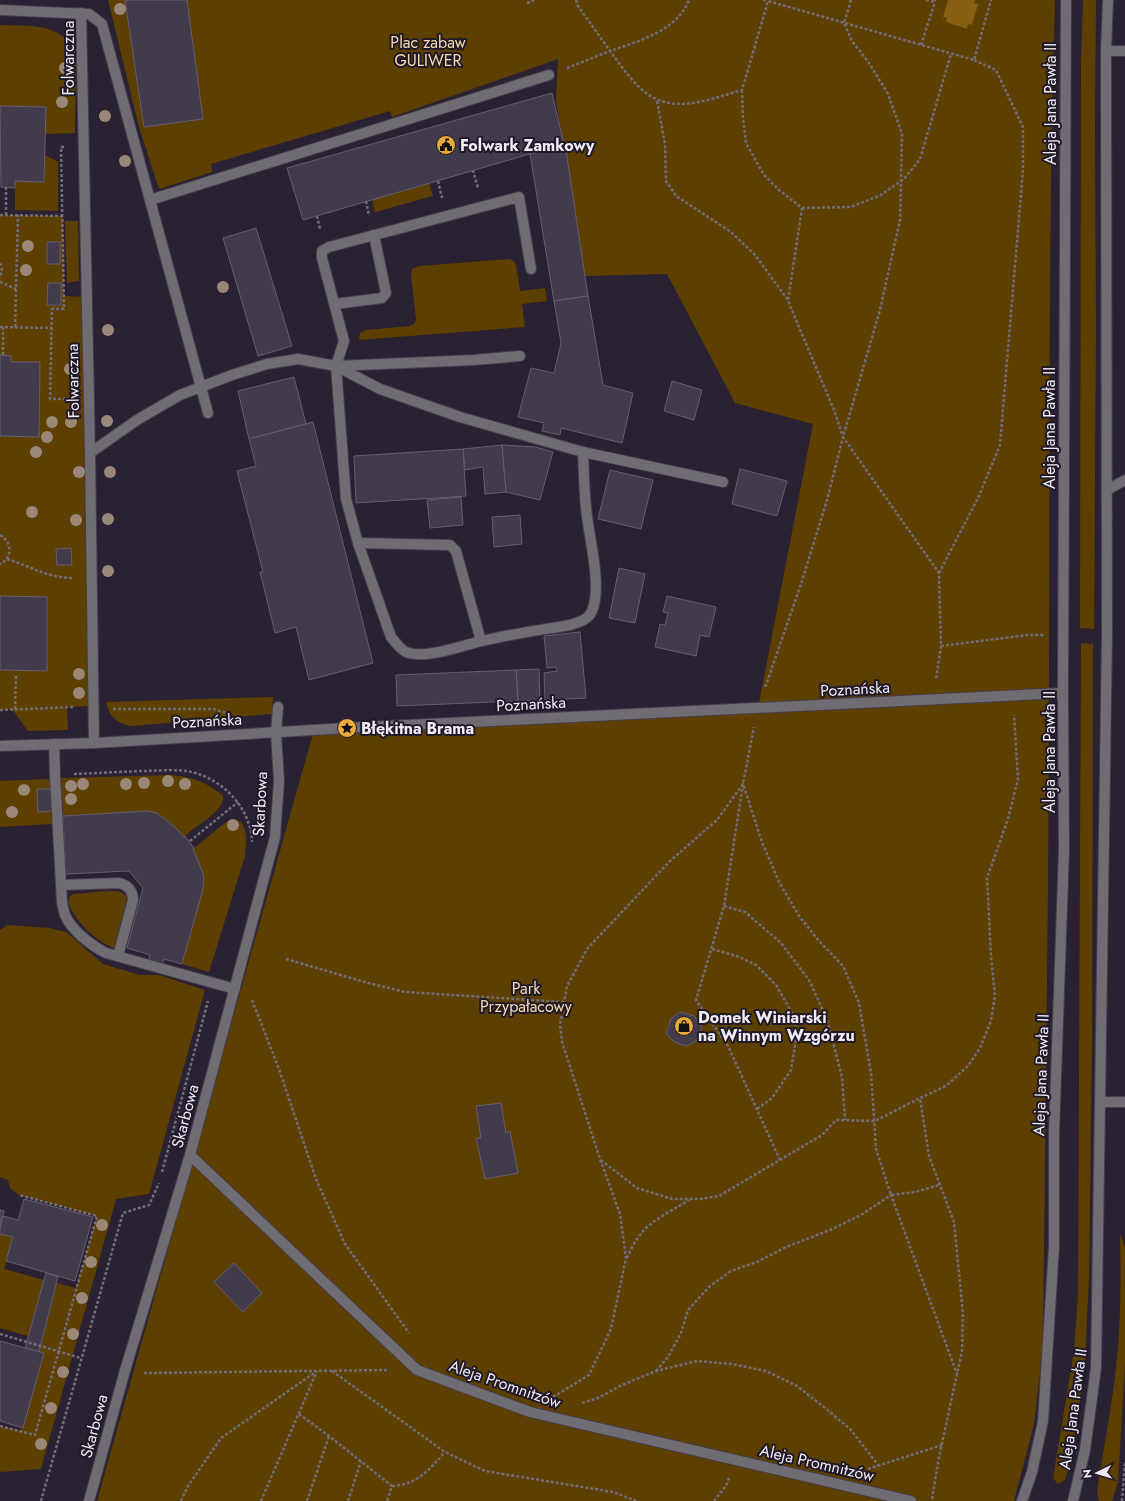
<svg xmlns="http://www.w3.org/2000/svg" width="1125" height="1501" font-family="Jost,sans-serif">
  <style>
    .green { fill: #5d3f00 }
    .water { fill: #875f13 }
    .building { fill: #423b4c; stroke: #665e70 }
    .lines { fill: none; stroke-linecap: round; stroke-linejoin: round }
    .minor-casing { stroke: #463e4d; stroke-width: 12 }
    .path { stroke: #726c79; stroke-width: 2.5; stroke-dasharray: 3 2; stroke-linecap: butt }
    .minor { stroke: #706c74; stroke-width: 10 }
    .tree { fill: #9a8777 }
    .labels { text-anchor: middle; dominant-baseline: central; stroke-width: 4; stroke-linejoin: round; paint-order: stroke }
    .park-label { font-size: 16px; fill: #f6dab0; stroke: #201928 }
    .street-label { font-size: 16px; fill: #f0ecf6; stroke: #201928 }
    .poi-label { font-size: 16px; font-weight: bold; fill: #f0ecf6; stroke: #201928; text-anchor: start }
  </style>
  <rect width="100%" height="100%" fill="#2a2232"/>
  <g class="green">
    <path d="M108,0H125L144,126L187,0H1055C1048,223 1050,447 1049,670C1049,896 1045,1122 1043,1348L1034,1424L1014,1501H97L314,730L758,708L813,424L735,403L667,274L585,276L556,100L558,59L392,117L390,111L211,164L212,172L159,189L139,127Z"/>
    <polygon points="1083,0 1096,0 1095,127 1096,330 1094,629 1080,628 1081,61"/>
    <path d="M0,25C29,26 64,22 76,55L75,133L45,134L46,107L0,106Z"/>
    <polygon points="45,155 58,162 58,211 15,210 15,181 44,182"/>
    <polygon points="429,183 433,196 375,212 372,199"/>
    <polygon points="0,215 63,216 64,296 87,297 93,706 67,707 68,730 28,731 12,709 0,710"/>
    <polygon points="65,221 78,221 79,281 67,283"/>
    <polygon points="509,259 514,261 516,265 520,291 545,288 547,301 522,304 525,327 359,340 360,333 366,330 410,326 414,324 416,320 411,274 412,269 419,266"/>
    <polygon points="1081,643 1093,644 1092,1044 1089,1279 1085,1359 1074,1450 1065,1480 1058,1484 1053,1478 1074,1351 1078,1294"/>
    <path d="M273,697L272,714L131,726C116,723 109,716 106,702Z"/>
    <path d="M171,775C194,777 206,782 223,796C225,812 194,826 184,837C174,825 162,815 147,811L63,816L61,778Z"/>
    <polygon points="50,779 52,824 0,827 0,781"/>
    <path d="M232,819L241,822C248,832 246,845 245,856L209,972L182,964L203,873L193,849L226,822Z"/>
    <path d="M107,891C115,891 121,890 127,897L126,903L114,948C94,940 76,922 68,902L70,896L74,894Z"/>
    <polygon points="7,925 50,928 66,932 103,964 140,975 159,975 205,990 149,1194 116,1199 41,1469 0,1472 0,1426 21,1431 43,1354 39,1352 57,1283 76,1288 97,1216 19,1195 10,1188 8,1180 0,1177 0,930"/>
    <polygon points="0,1234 13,1237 4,1269 44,1280 28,1336 0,1328"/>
    <path d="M1120,1234L1125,1247V1364L1118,1482L1112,1501H1099L1097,1494L1099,1478C1105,1441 1112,1405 1116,1368C1121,1324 1121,1279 1120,1234Z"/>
  </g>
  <polygon class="water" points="948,0 975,0 974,3 978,4 972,25 968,24 967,29 946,22 947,18 943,17"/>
  <g class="building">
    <polygon points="125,0 187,0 203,119 144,127"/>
    <polygon points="552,93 564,144 303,220 287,168"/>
    <polygon points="0,106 46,107 44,182 15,181 15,188 1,187"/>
    <polygon points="565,144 588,296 554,301 530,154"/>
    <polygon points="256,228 292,346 258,356 223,238"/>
    <rect x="47" y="242" width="13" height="22"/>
    <polygon points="48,283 61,283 61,305 47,305"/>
    <polygon points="588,296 603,385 633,393 622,443 561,428 560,435 542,431 544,423 518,417 531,368 554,373 561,343 554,301"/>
    <polygon points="0,355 11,356 11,362 40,362 39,437 0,436"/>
    <polygon points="294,377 306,424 249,439 238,391"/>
    <polygon points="672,381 702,390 694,420 664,411"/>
    <polygon points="313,422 373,663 309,680 296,627 275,633 260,572 263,572 237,471 256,466 249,439"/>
    <polygon points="502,445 506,492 485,494 483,467 465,470 463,449"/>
    <polygon points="502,445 536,447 553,452 540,500 506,492"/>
    <polygon points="463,449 466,496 356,503 354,456"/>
    <polygon points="740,469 787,481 777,516 732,504"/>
    <polygon points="610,470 653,480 641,529 598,519"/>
    <polygon points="461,497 463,525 430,528 427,500"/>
    <polygon points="520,515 522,544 494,547 492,517"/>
    <polygon points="71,548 72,565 57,565 56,549"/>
    <polygon points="619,568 645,574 635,623 609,618"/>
    <polygon points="0,596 47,597 47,671 0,670"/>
    <polygon points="667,596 716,607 709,637 700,635 696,656 655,647 660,624 665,625 668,613 663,612"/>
    <polygon points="580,632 586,698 545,700 544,673 557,671 556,667 547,668 544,636"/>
    <polygon points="539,669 540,700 518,701 516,670"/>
    <polygon points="516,670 518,701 397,706 396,675"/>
    <polygon points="37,789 51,789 52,811 38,812"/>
    <polygon points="147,811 157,813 177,829 184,837 185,836 194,848 193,849 203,873 204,880 203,889 182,964 164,959 162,965 148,961 150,955 127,948 143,888 129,871 66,874 63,816"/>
    <polygon points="680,1012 694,1016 702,1028 699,1039 687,1046 679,1044 672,1040 666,1033 671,1019"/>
    <polygon points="501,1103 506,1133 510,1131 518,1173 485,1179 476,1138 481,1138 476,1106"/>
    <polygon points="24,1199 93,1217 75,1281 6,1261 13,1237 0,1234 0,1227 3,1216 18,1220"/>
    <polygon points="0,1210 4,1211 0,1227"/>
    <polygon points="234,1263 262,1293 243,1312 214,1282"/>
    <polygon points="46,1273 58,1277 39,1352 25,1348"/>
    <polygon points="0,1341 44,1353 23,1428 0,1421"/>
  </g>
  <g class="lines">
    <g class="minor-casing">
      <g id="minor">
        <polyline points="0,10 89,14 102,24 208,413"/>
        <polyline points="81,13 90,453 94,743"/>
        <polyline points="1106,51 1125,51"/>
        <polyline points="150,200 549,75"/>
        <polyline points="335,304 382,298 386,293 374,235"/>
        <path d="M336,366L380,389L460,417L583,452C584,473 584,495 587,516C590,542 602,587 592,611C588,620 579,622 570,625C541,630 511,634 482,641C463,645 425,660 406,652C400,649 396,643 391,637L358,543L346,499L336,366L344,341L322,258V251L329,247L519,197L531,269"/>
        <polyline points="583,452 723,482"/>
        <polyline points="90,453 137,420 180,395 232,375 267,364 298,359 336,366 474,360 520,356"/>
        <polyline points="1107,490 1125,480"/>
        <polyline points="358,543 450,545 456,551 481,641"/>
        <path d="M54,744L55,775L62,903C63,907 64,912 65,915C72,931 92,946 106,953L235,989"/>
        <polyline points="0,746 94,743 347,728 1063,693"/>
        <path d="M61,885L119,883C128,885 133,891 133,900L118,956"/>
        <polyline points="1100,1102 1125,1102"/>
        <polyline points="190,1155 417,1370 530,1412 911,1501"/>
        <polyline points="89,1501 124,1374 190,1155 275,837 279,781 276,733 278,707"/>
        <polyline points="1022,1501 1032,1472 1043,1421 1054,1247 1054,1133 1064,850 1063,693 1066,0"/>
        <polyline points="1073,1501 1085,1450 1096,1368 1107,635 1106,51 1108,0"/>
      </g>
    </g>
    <g class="path">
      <path d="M576,0L578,6L610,51C639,41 677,31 689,0"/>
      <polyline points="763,0 768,0"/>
      <polyline points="851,0 844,23 852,41 869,63 888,94 902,134 900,220 880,310 843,437 939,573 941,646 936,680"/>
      <polyline points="926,0 935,2 935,0"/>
      <polyline points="527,3 534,0"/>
      <polyline points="921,45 935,2"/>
      <path d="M567,68L610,51C618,62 626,73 635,83C667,118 703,101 742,90L768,1L974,60L991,0"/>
      <polyline points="742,90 743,118 746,143 764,175 779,190 802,208 788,301 834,410 843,437 827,500 801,584 765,688"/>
      <polyline points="657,101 665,144 666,181 676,196 731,232 755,255 788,300"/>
      <polyline points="64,147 61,147 64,309 52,309 50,399 70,399"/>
      <polyline points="473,170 478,188"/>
      <polyline points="438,181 442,198"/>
      <polyline points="366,201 369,216"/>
      <polyline points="802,208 851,207 881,195 904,179 920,159 951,54"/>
      <polyline points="0,215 63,216"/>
      <polyline points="6,215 6,187"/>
      <polyline points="317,216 320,229"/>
      <polyline points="0,263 2,270 0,278"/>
      <polyline points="0,282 16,289"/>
      <polyline points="0,327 52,328"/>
      <polyline points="3,327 3,355"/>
      <polyline points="15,327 18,215"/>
      <path d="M0,535C12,542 13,558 0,564"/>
      <path d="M7,559C30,566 48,578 73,578"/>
      <polyline points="939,573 978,498 1000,445 1023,170 1023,127 996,70 974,60"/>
      <polyline points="941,646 1028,635 1045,635"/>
      <polyline points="15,709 16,676"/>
      <polyline points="113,709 214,709 230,714"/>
      <polyline points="0,710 75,707"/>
      <path d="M74,774C96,773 119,772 141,771C156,771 172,769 187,771C221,777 251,807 252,842"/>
      <polyline points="190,841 238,802"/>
      <polyline points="724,906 745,912 781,943 809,980 827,1019 842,1077 845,1120"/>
      <polyline points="712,949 737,956 756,965 776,985 795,1018 796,1039 791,1070 772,1098 757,1109"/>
      <polyline points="286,959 368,983 405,992 564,1002"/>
      <polyline points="252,1000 279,1069 316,1179 345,1244 409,1333"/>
      <polyline points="601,1160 637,1188 672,1199 699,1199 719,1196 822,1135 836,1120 875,1121 920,1098"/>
      <polyline points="780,1160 728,1046 696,1000 724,906 743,784 762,842 779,882 799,916 819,941 843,966 859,1003 871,1073 876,1149 891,1195 915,1192 939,1185"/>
      <polyline points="162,1172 208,1001"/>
      <path d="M627,1258C631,1249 636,1239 643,1231C653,1220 676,1208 689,1200"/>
      <polyline points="0,1334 81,1358"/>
      <polyline points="332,1371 445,1452 485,1471 613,1492 636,1501"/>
      <polyline points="656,1371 668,1357 681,1333 688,1310 710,1286 731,1271 757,1262 786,1247 830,1230 861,1215 891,1195 957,1374"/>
      <polyline points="144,1373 389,1370"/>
      <polyline points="553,1397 589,1375 611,1329 626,1258 620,1214 600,1159 562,1042 560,1025 567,986 587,949 670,861 717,820 743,784 754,727"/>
      <polyline points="582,1403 598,1398 620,1386 656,1371 697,1361 732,1364 766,1371 797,1386 825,1408 850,1429 879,1466"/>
      <polyline points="299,1414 329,1436 392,1486 387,1501"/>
      <polyline points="0,1426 35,1435 97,1216 19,1195"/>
      <polyline points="868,1469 942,1445"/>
      <path d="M392,1486C418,1484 428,1471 445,1452"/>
      <polyline points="932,1499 939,1457 962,1351 963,1314 954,1222 929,1156 920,1098 946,1086 968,1066 980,1048 991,1021 995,996 991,956 987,878 1008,819 1018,779 1014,715"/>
      <polyline points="41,1501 123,1213 149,1205 159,1183"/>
      <polyline points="181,1501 188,1486 221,1438 317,1371"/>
      <polyline points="261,1501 317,1371"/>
      <polyline points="307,1501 329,1436"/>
      <polyline points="348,1501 361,1461"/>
      <polyline points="714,1501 726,1486 729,1478"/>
      <polyline points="1122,1501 1125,1461"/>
    </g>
    <use href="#minor" class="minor"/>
  </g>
  <g class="tree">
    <circle cx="120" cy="9" r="6"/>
    <circle cx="65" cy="68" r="6"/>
    <circle cx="62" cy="102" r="6"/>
    <circle cx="105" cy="116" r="6"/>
    <circle cx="125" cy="161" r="6"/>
    <circle cx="28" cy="246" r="6"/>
    <circle cx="26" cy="270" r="6"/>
    <circle cx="223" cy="287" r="6"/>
    <circle cx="108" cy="330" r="6"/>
    <circle cx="70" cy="369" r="6"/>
    <circle cx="107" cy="421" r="6"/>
    <circle cx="52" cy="422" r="6"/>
    <circle cx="71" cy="422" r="6"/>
    <circle cx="47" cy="437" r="6"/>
    <circle cx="36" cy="452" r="6"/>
    <circle cx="79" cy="472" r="6"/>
    <circle cx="110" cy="472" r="6"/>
    <circle cx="32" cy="512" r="6"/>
    <circle cx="108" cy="519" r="6"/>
    <circle cx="76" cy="520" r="6"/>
    <circle cx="108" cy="571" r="6"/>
    <circle cx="79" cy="674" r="6"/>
    <circle cx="79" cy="693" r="6"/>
    <circle cx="168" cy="781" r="6"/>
    <circle cx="144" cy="783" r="6"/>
    <circle cx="83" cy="784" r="6"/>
    <circle cx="126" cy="784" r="6"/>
    <circle cx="185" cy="784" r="6"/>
    <circle cx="71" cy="786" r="6"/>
    <circle cx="24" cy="790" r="6"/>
    <circle cx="71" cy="799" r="6"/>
    <circle cx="12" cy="812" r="6"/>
    <circle cx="233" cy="825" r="6"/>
    <circle cx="102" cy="1225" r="6"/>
    <circle cx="91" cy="1262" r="6"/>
    <circle cx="82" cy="1298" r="6"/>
    <circle cx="73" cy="1334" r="6"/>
    <circle cx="63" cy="1372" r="6"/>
    <circle cx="51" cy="1408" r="6"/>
    <circle cx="41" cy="1444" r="6"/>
  </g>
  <defs>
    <g id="civic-disc" transform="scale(1)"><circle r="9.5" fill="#eaaa38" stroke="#201928"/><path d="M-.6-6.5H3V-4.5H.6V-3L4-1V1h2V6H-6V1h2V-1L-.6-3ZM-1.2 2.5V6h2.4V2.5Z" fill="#111"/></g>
    <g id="sight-disc" transform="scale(1)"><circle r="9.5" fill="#eaaa38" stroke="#201928"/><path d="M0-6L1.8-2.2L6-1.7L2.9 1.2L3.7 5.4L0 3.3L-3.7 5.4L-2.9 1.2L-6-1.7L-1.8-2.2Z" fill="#111"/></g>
    <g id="shop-disc" transform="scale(1)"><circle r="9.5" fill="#eaaa38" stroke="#201928"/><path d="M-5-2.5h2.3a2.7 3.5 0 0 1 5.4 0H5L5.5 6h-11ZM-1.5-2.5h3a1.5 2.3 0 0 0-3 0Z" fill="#111"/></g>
  </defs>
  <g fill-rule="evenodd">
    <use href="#civic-disc" x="446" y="145"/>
    <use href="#sight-disc" x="347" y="728"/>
    <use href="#shop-disc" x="684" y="1026"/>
  </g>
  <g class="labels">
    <g class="park-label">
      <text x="428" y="42">Plac zabaw<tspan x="428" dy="18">GULIWER</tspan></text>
      <text x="526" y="988">Park<tspan x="526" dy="18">Przypałacowy</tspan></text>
    </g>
    <g class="street-label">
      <text transform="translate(68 58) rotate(-90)">Folwarczna</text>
      <text transform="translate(1050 104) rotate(-90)">Aleja Jana Pawła II</text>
      <text transform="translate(73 381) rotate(-91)">Folwarczna</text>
      <text transform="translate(1049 428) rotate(-90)">Aleja Jana Pawła II</text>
      <text transform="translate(855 689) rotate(-3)">Poznańska</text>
      <text transform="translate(531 704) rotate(-3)">Poznańska</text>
      <text transform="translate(207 721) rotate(-3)">Poznańska</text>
      <text transform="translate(1049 752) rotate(-90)">Aleja Jana Pawła II</text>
      <text transform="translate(260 804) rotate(-87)">Skarbowa</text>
      <text transform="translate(1041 1075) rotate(-88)">Aleja Jana Pawła II</text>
      <text transform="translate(185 1116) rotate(-75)">Skarbowa</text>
      <text transform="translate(505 1384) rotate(19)">Aleja Promnitzów</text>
      <text transform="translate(1073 1409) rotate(-82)">Aleja Jana Pawła II</text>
      <text transform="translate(94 1426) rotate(-75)">Skarbowa</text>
      <text transform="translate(817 1463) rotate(13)">Aleja Promnitzów</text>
    </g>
    <g class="poi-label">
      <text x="460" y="145">Folwark Zamkowy</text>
      <text x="361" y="728">Błękitna Brama</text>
      <text x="698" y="1017">Domek Winiarski<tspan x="698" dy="18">na Winnym Wzgórzu</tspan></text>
    </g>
  </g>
  <g transform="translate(1097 1473) rotate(265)" stroke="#201928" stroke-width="3" paint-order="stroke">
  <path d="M0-3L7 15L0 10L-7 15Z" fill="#f0ecf6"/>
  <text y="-6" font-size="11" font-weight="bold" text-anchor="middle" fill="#f0ecf6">N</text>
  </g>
</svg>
